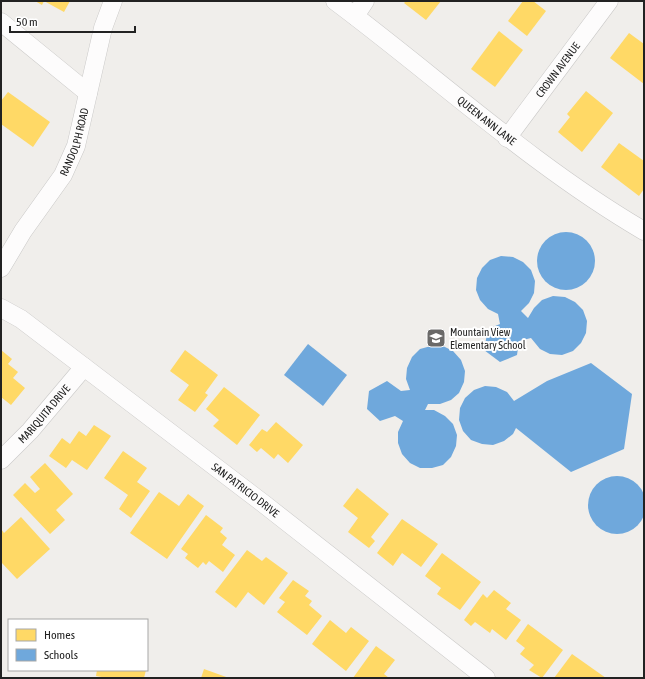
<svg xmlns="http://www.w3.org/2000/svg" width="645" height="679" font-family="'Asap Condensed',sans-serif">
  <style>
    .homes { fill: #ffd966 }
    .schools { fill: #6fa8dc }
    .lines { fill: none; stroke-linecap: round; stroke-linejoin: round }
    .minor-casing { stroke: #c9c8c7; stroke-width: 19 }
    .minor { stroke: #fdfcfc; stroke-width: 18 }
    .labels { text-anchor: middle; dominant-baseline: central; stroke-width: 4; stroke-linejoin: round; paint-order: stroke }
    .street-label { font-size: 11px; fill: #222; stroke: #fff }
    .poi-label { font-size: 11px; fill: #222; stroke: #fff; text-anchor: start }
  </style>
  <rect width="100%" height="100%" fill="#f0eeeb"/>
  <g class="homes">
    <polygon points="35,1 70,1 64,12 44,1 42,5"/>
    <polygon points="406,1 441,1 426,20 404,3"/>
    <polygon points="523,1 533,1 546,11 527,36 508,21"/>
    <polygon points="499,31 523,50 495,87 471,69"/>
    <polygon points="629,33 644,44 644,84 610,58"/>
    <polygon points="586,91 613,113 582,152 558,132 570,117 567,114"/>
    <polygon points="8,92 50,122 33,147 1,124 1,101"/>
    <polygon points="619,143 644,161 644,189 639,196 601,167"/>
    <polygon points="1,350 12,359 8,364 18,372 13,378 25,388 11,405 1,397"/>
    <polygon points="185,350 218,375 205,393 208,395 195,412 178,400 189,385 170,371"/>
    <polygon points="224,387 260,415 237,445 213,426 219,420 206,409"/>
    <polygon points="276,422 303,445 288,463 278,454 274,459 261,448 257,452 249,445 262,429 267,432"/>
    <polygon points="94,425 111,436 87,470 72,460 66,468 49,456 62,438 70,444 79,431 86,436"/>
    <polygon points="123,451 147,468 137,482 150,491 131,518 119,509 128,495 104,478"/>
    <polygon points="45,463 73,494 56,510 65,520 50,534 13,495 25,483 35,493 40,489 30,477"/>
    <polygon points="357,488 389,514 371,537 375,541 369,548 348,532 358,518 343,506"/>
    <polygon points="159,492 179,506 188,494 204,506 167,559 130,533"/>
    <polygon points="206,515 223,528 220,532 227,538 222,545 235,555 223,572 209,561 206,565 203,562 198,568 185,558 188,554 181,549"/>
    <polygon points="21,517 50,549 17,579 1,562 1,529 4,533"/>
    <polygon points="402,519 438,544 421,567 402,553 393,566 377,553"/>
    <polygon points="247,550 262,561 266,557 288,573 264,605 248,592 236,608 215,592"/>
    <polygon points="442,553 481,582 460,610 437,594 441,588 425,576"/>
    <polygon points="293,580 309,591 305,596 312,601 309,605 322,616 307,635 277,612 285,602 279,598"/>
    <polygon points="494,590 511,603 506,609 521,620 506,640 492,629 490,633 475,622 471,626 464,620 483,594 487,598"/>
    <polygon points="330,620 346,633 351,627 369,641 346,671 312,644"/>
    <polygon points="528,624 563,650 542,678 529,670 534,665 520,654 525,648 516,641"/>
    <polygon points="376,646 395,660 384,674 389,678 353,678"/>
    <polygon points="572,654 606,678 554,678"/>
    <polygon points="204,669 229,678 201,678"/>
    <polygon points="97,670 146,670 144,678 107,678 96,676"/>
  </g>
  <g class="schools">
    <circle cx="566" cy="261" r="29"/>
    <polygon points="501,256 513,257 523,262 531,270 535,281 534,293 529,303 521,311 528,318 534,308 542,300 553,296 565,297 575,302 583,310 587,321 586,333 581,343 573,351 562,355 550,354 540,349 531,338 519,341 517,355 500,362 484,350 488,329 500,324 498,314 488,309 480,300 476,290 477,278 482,268 490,260"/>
    <polygon points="308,344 347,375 323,406 284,375"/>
    <polygon points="431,346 443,346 453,351 461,360 465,371 464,382 459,393 451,400 440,404 428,404 425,410 434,410 445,416 453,424 457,435 456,446 451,457 443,465 432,468 420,468 410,463 402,454 398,443 398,432 403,421 395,416 380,421 367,409 369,391 387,381 401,391 410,390 406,379 407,368 412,357 420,349"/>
    <polygon points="591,363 632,394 624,449 571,472 516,428 513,434 504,441 493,445 482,444 471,440 463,431 459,420 460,408 465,398 474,390 485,386 496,387 507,392 514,401 547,381"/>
    <circle cx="617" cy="505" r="29"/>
  </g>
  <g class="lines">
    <g class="minor-casing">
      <g id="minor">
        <path id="s1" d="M335,1C438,78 533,166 644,231"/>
        <polyline points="355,16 365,1"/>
        <polyline points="1,22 88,93"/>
        <path id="s2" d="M507,138L609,1"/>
        <path id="s3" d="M1,268L23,231L63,175L76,146L103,28L113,1"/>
        <path id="s4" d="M1,308L21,319L264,504L486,678"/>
        <path id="s5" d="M1,460L30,431L84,367"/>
      </g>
    </g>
    <use href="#minor" class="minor"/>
  </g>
  <defs>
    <g id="school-square" transform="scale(1)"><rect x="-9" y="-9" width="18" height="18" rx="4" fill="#6a6968" stroke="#fff"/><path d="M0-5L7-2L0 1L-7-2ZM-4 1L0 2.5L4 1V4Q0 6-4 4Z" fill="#fff"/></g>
  </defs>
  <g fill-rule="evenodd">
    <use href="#school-square" x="436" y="338"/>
  </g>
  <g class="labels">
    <g class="street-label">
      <text stroke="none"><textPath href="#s2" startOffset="85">CROWN AVENUE</textPath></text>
      <text stroke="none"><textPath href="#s1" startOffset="193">QUEEN ANN LANE</textPath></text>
      <text stroke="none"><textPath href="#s3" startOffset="147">RANDOLPH ROAD</textPath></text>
      <text stroke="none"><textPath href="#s5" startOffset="63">MARIQUITA DRIVE</textPath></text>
      <text stroke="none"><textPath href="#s4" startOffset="305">SAN PATRICIO DRIVE</textPath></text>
    </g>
    <g class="poi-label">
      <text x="450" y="332">Mountain View<tspan x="450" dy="13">Elementary School</tspan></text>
    </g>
  </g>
  <rect width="645" height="679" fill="none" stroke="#222222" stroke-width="4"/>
  <rect x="8" y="619" width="140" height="52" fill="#ffffff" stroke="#a7a7a7"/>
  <rect x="16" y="629" width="20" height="12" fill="#ffd966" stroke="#a7a7a7"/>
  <text x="44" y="639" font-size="12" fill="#222222">Homes</text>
  <rect x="16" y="649" width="20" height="12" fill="#6fa8dc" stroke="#a7a7a7"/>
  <text x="44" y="659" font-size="12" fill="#222222">Schools</text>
  <path d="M10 26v6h125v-6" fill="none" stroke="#222222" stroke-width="2"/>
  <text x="16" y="26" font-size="12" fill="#222222" stroke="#ffffff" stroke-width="3" paint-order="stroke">50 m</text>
</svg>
